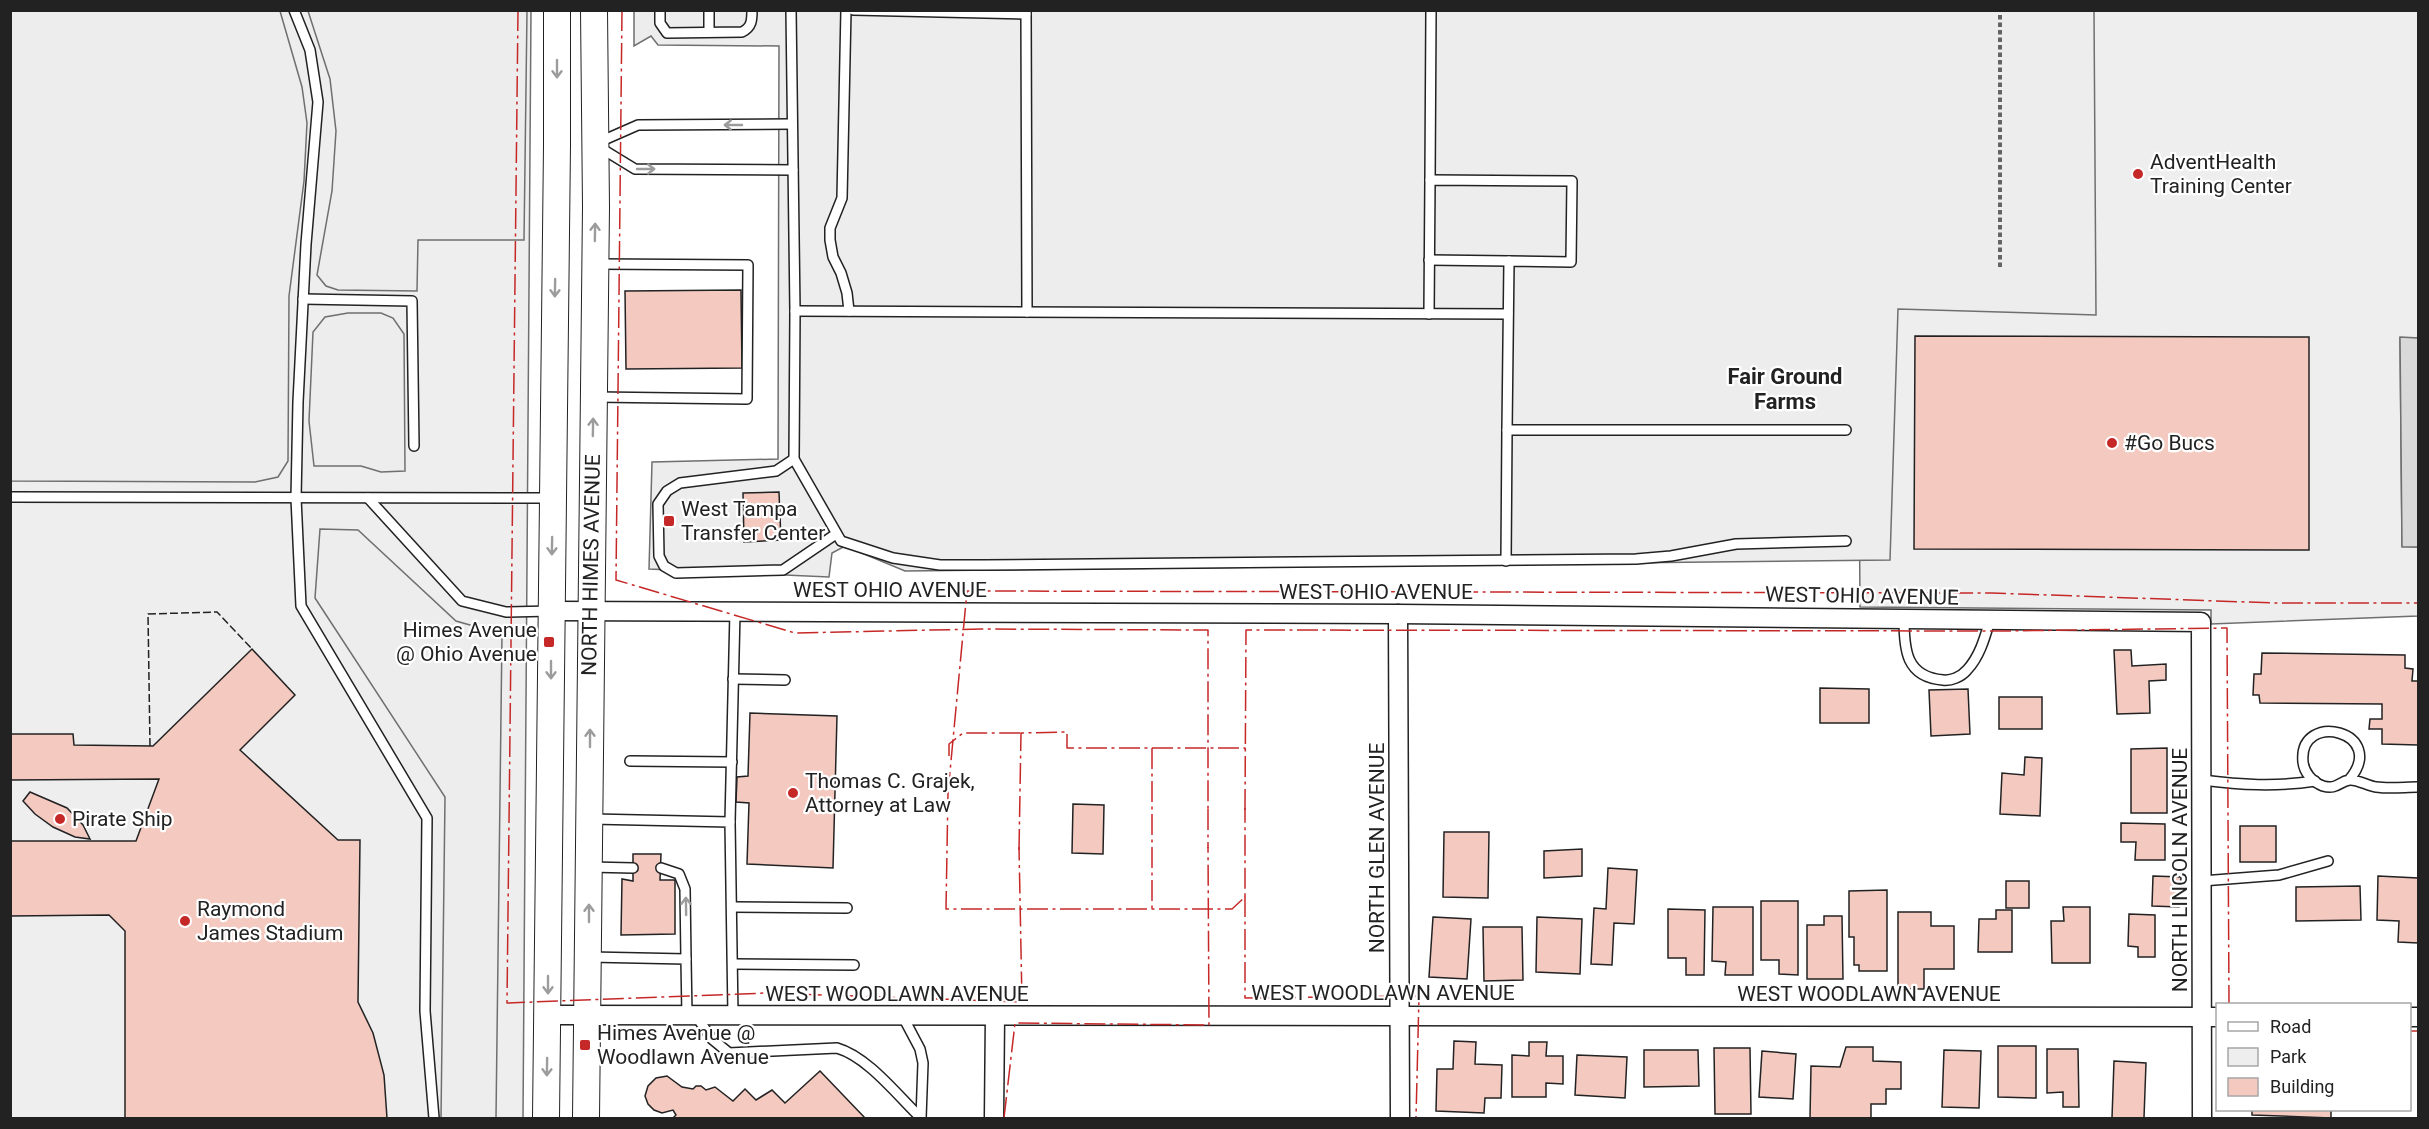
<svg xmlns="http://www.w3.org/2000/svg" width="2429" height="1129" font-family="Roboto,sans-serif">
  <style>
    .green { fill: #eee; stroke: #6f6f6f; stroke-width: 1.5 }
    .parking { fill: #ededed; stroke: #6f6f6f; stroke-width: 1.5 }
    .water { fill: #d9d9d9; stroke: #6f6f6f; stroke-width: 1.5 }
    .building { fill: #f3c9c0; stroke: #222; stroke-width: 1.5 }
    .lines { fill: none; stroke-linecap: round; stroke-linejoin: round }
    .lane-casing { stroke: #222; stroke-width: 12 }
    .street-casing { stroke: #222; stroke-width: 21 }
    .secondary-casing { stroke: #222; stroke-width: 28 }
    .path { stroke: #646464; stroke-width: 4; stroke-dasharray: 4.5 3; stroke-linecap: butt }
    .lane { stroke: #fff; stroke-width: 9 }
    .street { stroke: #fff; stroke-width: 18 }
    .secondary { stroke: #fff; stroke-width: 26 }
    .fence { stroke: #222; stroke-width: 1.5; stroke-dasharray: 8 3; stroke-linecap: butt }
    .power { stroke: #c62828; stroke-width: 1.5; stroke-dasharray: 21 4.5 3 4.5; stroke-linecap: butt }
    .oneway { stroke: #9c9c9c }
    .poi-dot { fill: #c62828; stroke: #fff; stroke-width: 2 }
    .labels { text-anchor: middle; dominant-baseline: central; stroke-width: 4.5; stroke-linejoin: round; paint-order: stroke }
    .poi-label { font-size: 21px; fill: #222; stroke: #fff; text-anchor: start }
    .street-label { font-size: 21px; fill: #222; stroke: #fff }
    .neighbourhood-label { font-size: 22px; font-weight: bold; fill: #222; stroke: #fff }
  </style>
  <rect width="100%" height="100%" fill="#fff"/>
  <g class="green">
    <polygon points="10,11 531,11 523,1118 11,1118"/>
    <polygon points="1856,11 2418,11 2418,338 2400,338 2402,546 2418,547 2418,616 2211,624 2211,610 1860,607"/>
  </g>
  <g class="parking">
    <polygon points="11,10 280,11 302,87 307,123 304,181 289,296 288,461 278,477 255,482 11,481"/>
    <polygon points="308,11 527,11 524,240 418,240 417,291 338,290 326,286 317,275 332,191 336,131 330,79"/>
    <polygon points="634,11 2094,11 2096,315 1898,309 1890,560 905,571 845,546 832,553 829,577 649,569 652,462 778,459 779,46 658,45 651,36 634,46"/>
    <polygon points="348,313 381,313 393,318 404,334 405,471 381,472 361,466 314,466 309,421 313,332 325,317"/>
    <polygon points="320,529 358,530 456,621 502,634 496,1118 441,1118 445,797 315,598"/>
  </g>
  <polygon class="water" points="2400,337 2418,338 2418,547 2402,547"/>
  <g class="building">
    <polygon points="741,290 742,368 626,369 625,291"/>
    <polygon points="1915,336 2309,337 2309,550 1914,549"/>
    <polygon points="779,492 781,540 744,542 743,493"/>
    <polygon points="252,649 295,695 240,750 338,840 360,840 358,1002 373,1033 384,1075 387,1118 125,1118 125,931 109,915 10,916 10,841 136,841 159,779 10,780 10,734 73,734 74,745 153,746"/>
    <polygon points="2114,650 2131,650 2132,666 2166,664 2166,680 2149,681 2150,713 2117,714"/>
    <polygon points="2262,653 2405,655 2405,668 2413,669 2412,681 2418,681 2418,745 2382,744 2382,729 2369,729 2370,719 2382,719 2382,704 2260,703 2259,695 2253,695 2254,674 2261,674"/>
    <polygon points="1820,688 1869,689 1869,723 1820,723"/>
    <polygon points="1968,689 1970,734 1931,736 1929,690"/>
    <rect x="1999" y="697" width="43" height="32"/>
    <polygon points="750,713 837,716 833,868 747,864 749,803 736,802 737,777 748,776"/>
    <polygon points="2167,748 2167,813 2131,813 2131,749"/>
    <polygon points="2025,757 2042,758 2040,816 2000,814 2002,773 2024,775"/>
    <polygon points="30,792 67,808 83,825 90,839 75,837 53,827 35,814 23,801"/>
    <polygon points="1073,804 1104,805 1103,854 1072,853"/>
    <polygon points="2121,823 2165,824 2165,860 2135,860 2136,842 2121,842"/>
    <rect x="2240" y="826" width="36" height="36"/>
    <polygon points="1444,832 1489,832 1488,898 1443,897"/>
    <polygon points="1582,849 1582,876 1544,878 1544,851"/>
    <polygon points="633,854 661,854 660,880 675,880 675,934 621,935 622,879 633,881"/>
    <polygon points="1608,868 1637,870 1634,924 1614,923 1612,965 1591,964 1594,908 1606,909"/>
    <polygon points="2153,876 2181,877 2179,907 2152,906"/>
    <polygon points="2378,876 2418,878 2418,943 2398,942 2399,921 2377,920"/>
    <rect x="2006" y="881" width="23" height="27"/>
    <polygon points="2360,886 2361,920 2296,921 2296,887"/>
    <polygon points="1887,890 1887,971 1859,971 1859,965 1854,965 1854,937 1849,937 1849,891"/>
    <polygon points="1761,901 1798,901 1798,975 1779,974 1779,960 1761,960"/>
    <polygon points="1713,907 1753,907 1753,975 1725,975 1726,962 1712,961"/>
    <polygon points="2063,907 2090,907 2090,963 2052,963 2051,921 2064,921"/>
    <polygon points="1668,909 1705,910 1704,975 1686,975 1686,958 1668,958"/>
    <polygon points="1996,910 2012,910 2012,952 1978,952 1979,919 1996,919"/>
    <polygon points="1898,912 1931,912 1931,926 1954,926 1954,969 1924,969 1924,989 1898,989"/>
    <polygon points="2129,914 2155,915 2155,957 2138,957 2138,947 2128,946"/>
    <polygon points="1824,916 1842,916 1843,979 1807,979 1807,925 1824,925"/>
    <polygon points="1433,917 1471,919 1467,979 1429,977"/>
    <polygon points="1537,917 1582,919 1580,974 1536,972"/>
    <polygon points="1483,927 1522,927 1523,980 1484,981"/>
    <polygon points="1454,1041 1476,1042 1475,1064 1502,1065 1501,1098 1485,1098 1484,1113 1436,1111 1437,1069 1453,1069"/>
    <polygon points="1529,1042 1547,1042 1546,1056 1563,1056 1563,1084 1546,1083 1546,1097 1512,1097 1512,1055 1529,1056"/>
    <polygon points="1998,1046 2036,1046 2036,1098 1998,1097"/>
    <polygon points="1846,1047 1873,1047 1873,1061 1901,1062 1901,1089 1886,1089 1886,1104 1871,1104 1871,1118 1810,1118 1811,1066 1840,1067"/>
    <polygon points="1714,1048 1750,1048 1751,1114 1715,1114"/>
    <polygon points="2047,1049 2078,1049 2079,1107 2063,1107 2063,1092 2047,1093"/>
    <polygon points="1644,1050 1698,1050 1699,1086 1644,1087"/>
    <polygon points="1944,1050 1981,1051 1979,1108 1942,1107"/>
    <polygon points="1762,1051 1796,1054 1793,1099 1759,1097"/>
    <polygon points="1577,1055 1627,1057 1625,1098 1575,1095"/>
    <polygon points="2114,1061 2146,1063 2144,1118 2112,1118"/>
    <polygon points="820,1071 865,1118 673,1118 676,1115 673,1110 662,1113 654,1110 648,1104 645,1096 648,1086 656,1078 667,1076 682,1087 693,1089 696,1086 701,1086 706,1090 715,1087 733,1101 745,1089 756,1100 772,1090 785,1103"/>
    <polygon points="2252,1110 2331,1110 2331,1118 2252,1115"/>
  </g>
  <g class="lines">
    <g class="lane-casing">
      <g id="lane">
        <polyline points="294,10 310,50 318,102 306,244 298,402 296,498 301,606 427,818 425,1011 434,1118"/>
        <path d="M660,10V23L667,33L742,32C752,27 752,20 752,10"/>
        <polyline points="709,10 709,32"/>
        <polyline points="791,10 795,311 794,459 841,541 893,558 940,565 985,565 1636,559 1671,556 1736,544 1846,541"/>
        <polyline points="846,10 842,198 830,228 830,240 833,257 841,273 847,293 849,311"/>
        <polyline points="853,10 1026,14"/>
        <polyline points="1026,10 1027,312"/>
        <polyline points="597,143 638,125 792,124"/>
        <polyline points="599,147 635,169 793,170"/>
        <polyline points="1430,180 1431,10"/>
        <polyline points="1429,260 1509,261"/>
        <polyline points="303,299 412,301 414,446"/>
        <polyline points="795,311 1508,314"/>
        <polyline points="1429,314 1430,180 1572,181 1571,262 1509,261 1507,430 1846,430"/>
        <polyline points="596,397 747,399 748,265 597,264"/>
        <polyline points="794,459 776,471 680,483 667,491 658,504 659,556 664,566 676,573 783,570 836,534"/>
        <polyline points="10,497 551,498"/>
        <polyline points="368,498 462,601 506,612 551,611"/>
        <polyline points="1506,561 1507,430"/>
        <path d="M1904,619C1904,650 1906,677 1943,680C1951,681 1961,677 1967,670C1980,656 1985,637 1990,620"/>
        <polyline points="733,679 785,680"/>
        <polyline points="630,761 732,762"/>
        <path d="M2202,780C2241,785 2275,787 2315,781"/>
        <path d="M2349,780C2390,732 2298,709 2303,762C2304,772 2312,782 2323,786C2336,790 2339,782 2349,780C2357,779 2368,786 2376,787C2390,789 2405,787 2418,787"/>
        <polyline points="592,819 730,822 733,1016"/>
        <polyline points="730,822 735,612"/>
        <polyline points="590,867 633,868"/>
        <polyline points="661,868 679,874 685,889 686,959"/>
        <polyline points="2202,881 2279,875 2328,861"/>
        <polyline points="732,907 847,908"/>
        <polyline points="590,957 686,959 687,1016"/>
        <polyline points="733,964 854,965"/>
        <path d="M696,1016L712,1039L729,1053L837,1048C868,1057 897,1095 921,1118"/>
        <polyline points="903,1017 920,1049 923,1063 921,1118"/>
      </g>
    </g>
    <g class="street-casing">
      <g id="street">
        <polyline points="551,611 1398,614 2201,622 2202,1118"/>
        <polyline points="1398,614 1400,1118"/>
        <polyline points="548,1015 2218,1017"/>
        <polyline points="2410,1017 2418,1017"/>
        <polyline points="994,1118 995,1016"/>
      </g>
    </g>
    <g class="secondary-casing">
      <g id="secondary">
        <polyline points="546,1118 557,145 557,10"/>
        <polyline points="586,1118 596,207 594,10"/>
      </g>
    </g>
    <polyline class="path" points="2000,267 2000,10"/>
    <use href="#lane" class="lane"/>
    <use href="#street" class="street"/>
    <use href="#secondary" class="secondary"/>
    <polyline class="fence" points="150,746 148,614 217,612 252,649"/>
    <g class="power">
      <polyline points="518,10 507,1003 766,993 1022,1002 1019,847"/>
      <polyline points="622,10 616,580 795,633 981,629 1208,630 1208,811"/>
      <polyline points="1152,748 1152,909"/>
      <polyline points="949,756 949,744 963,733 1021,733"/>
      <polyline points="948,792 946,909 1232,909 1245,897 1245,808"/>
      <polyline points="948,793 967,591 1992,593 2274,603 2418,603"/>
      <polyline points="1208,809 1208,848"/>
      <polyline points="1245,810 1246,630 2002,631 2227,628 2229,1004"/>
      <polyline points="1019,850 1021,733 1067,732 1067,748 1245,748 1245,751"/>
      <polyline points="1245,896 1245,998 1419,996 1416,1118"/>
      <polyline points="2410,1031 2418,1031"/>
      <polyline points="1004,1118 1015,1023 1209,1025 1208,847"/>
    </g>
  </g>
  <defs><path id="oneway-shaft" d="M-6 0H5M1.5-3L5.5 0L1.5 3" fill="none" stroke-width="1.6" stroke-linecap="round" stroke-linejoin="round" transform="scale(1.5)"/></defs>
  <g class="oneway">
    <use href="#oneway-shaft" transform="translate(557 69) rotate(90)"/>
    <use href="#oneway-shaft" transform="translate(733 125) rotate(180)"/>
    <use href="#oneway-shaft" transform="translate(646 169)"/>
    <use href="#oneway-shaft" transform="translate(595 232) rotate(-89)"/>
    <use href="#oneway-shaft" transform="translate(555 288) rotate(91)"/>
    <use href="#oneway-shaft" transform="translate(593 427) rotate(-89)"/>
    <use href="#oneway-shaft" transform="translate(552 546) rotate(91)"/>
    <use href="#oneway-shaft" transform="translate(551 670) rotate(90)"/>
    <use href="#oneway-shaft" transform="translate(590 738) rotate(-90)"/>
    <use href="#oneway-shaft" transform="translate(686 906) rotate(-91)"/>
    <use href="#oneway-shaft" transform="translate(589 913) rotate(-90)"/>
    <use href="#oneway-shaft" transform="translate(548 985) rotate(90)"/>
    <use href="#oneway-shaft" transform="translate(547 1067) rotate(91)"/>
  </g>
  <g class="poi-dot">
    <circle cx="2138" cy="174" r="6"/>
    <circle cx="2112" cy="443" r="6"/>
    <rect x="663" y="515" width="12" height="12" rx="3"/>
    <rect x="543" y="636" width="12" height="12" rx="3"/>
    <circle cx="793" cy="793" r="6"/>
    <circle cx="60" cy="819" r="6"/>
    <circle cx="185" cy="921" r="6"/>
    <rect x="579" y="1039" width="12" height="12" rx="3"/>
  </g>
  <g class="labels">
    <g class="poi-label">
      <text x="2150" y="162">AdventHealth<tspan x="2150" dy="24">Training Center</tspan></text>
      <text x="2124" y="443">#Go Bucs</text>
      <text x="681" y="509">West Tampa<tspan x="681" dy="24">Transfer Center</tspan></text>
      <text x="537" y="630" text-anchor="end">Himes Avenue<tspan x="537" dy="24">@ Ohio Avenue</tspan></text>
      <text x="805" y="781">Thomas C. Grajek,<tspan x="805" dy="24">Attorney at Law</tspan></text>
      <text x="72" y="819">Pirate Ship</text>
      <text x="197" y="909">Raymond<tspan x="197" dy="24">James Stadium</tspan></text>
      <text x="597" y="1033">Himes Avenue @<tspan x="597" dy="24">Woodlawn Avenue</tspan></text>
    </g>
    <g class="street-label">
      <text transform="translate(591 565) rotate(-89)">NORTH HIMES AVENUE</text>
      <text x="890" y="590">WEST OHIO AVENUE</text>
      <text x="1376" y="592">WEST OHIO AVENUE</text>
      <text transform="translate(1862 596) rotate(1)">WEST OHIO AVENUE</text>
      <text transform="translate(1377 848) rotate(-90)">NORTH GLEN AVENUE</text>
      <text transform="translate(2180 870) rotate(-90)">NORTH LINCOLN AVENUE</text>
      <text x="1383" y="993">WEST WOODLAWN AVENUE</text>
      <text x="897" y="994">WEST WOODLAWN AVENUE</text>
      <text x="1869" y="994">WEST WOODLAWN AVENUE</text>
    </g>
    <g class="neighbourhood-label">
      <text x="1785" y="376">Fair Ground<tspan x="1785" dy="25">Farms</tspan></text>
    </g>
  </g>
  <rect width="2429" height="1129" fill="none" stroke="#222222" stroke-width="24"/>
  <rect x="2216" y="1003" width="195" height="108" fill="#ffffff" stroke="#a7a7a7" stroke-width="1.5"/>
  <rect x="2228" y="1022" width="30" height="9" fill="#ffffff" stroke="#a7a7a7" stroke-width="1.5"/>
  <text x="2270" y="1033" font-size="18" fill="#222222">Road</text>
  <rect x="2228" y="1048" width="30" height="18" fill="#eeeeee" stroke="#a7a7a7" stroke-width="1.5"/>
  <text x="2270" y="1063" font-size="18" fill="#222222">Park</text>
  <rect x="2228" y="1078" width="30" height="18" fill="#f3c9c0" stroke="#a7a7a7" stroke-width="1.5"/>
  <text x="2270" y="1093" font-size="18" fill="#222222">Building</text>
</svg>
